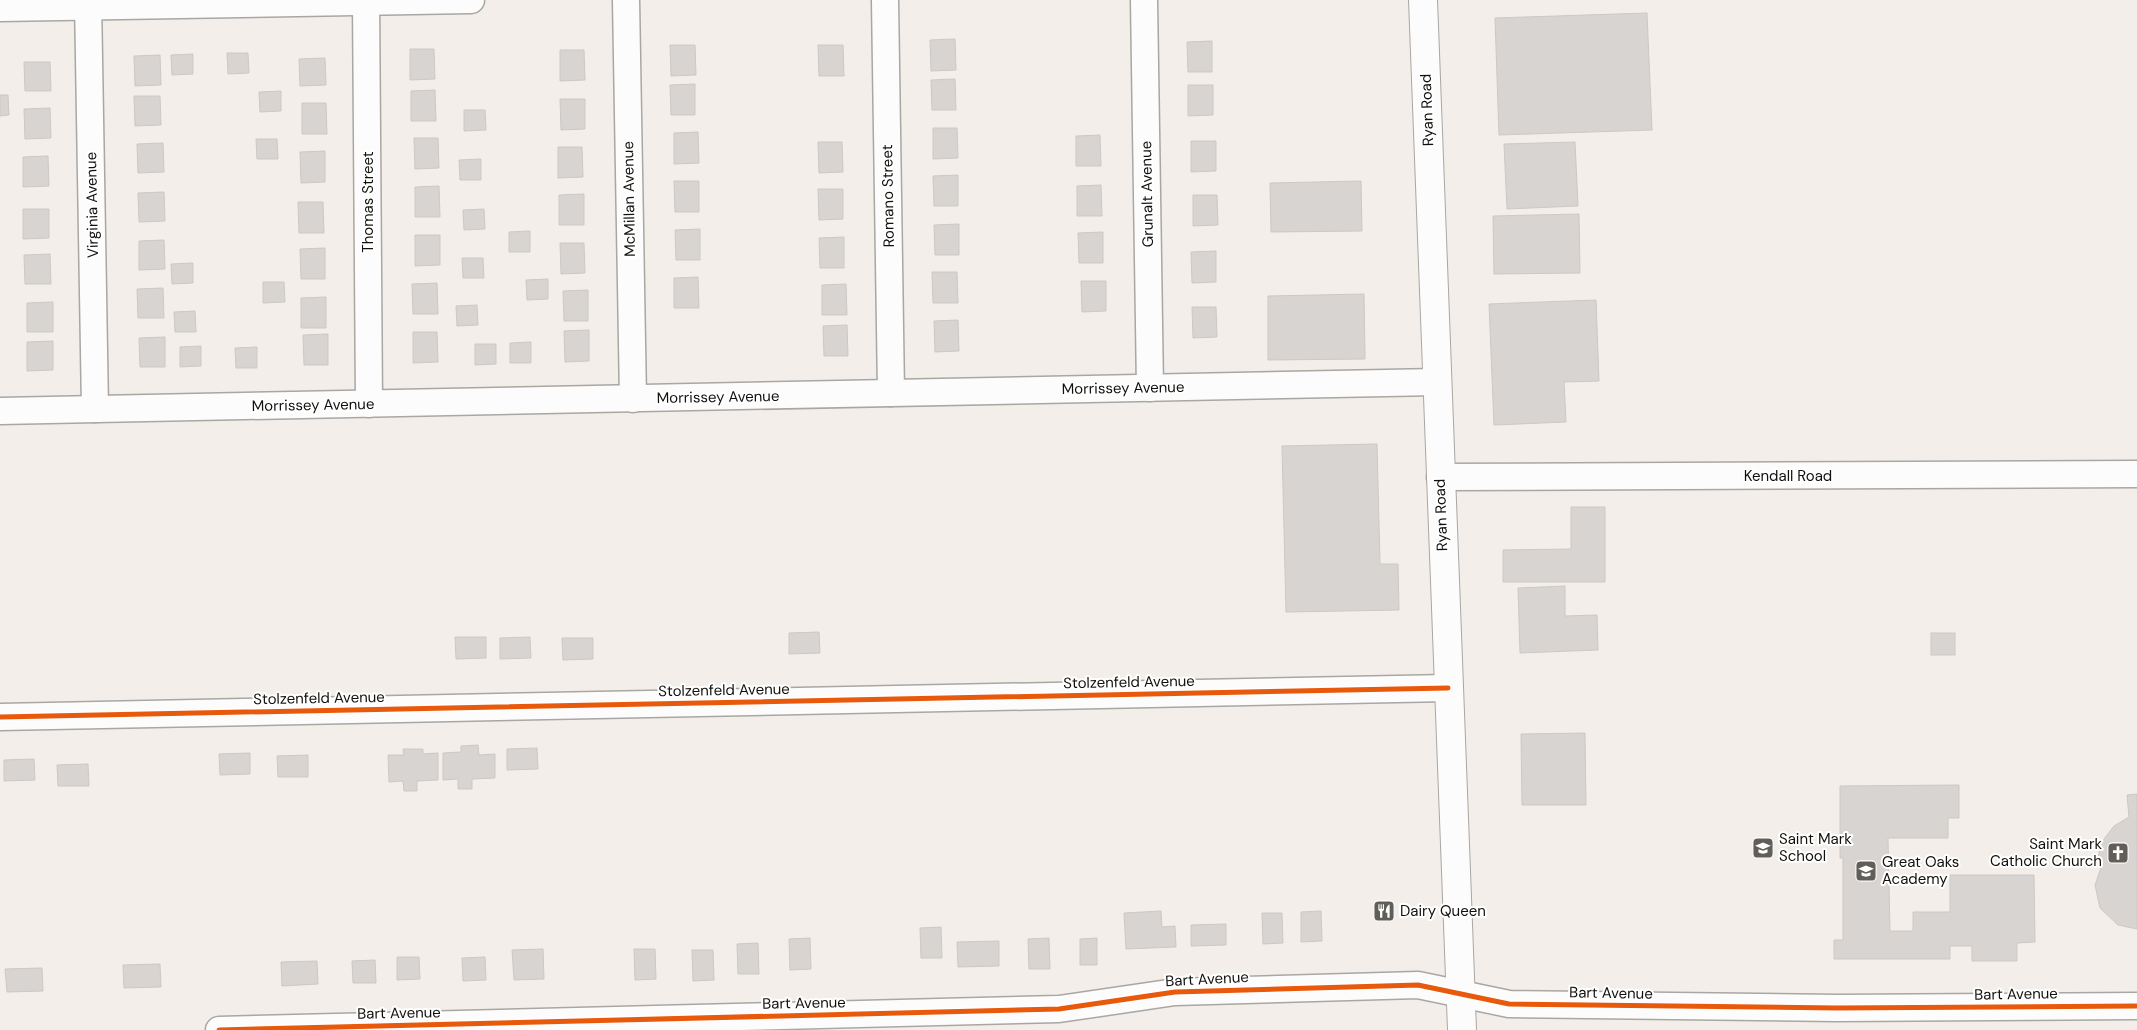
<svg xmlns="http://www.w3.org/2000/svg" width="2137" height="1030" font-family="'DM Sans',sans-serif">
  <style>
    .building { fill: #d8d4d1; stroke: #ccc8c5 }
    .lines { fill: none; stroke-linecap: round; stroke-linejoin: round }
    .minor-casing { stroke: #aaa6a2; stroke-width: 29 }
    .major-casing { stroke: #aaa6a2; stroke-width: 30 }
    .minor { stroke: #fdfcfc; stroke-width: 26 }
    .major { stroke: #fdfcfc; stroke-width: 28 }
    .cycleway-casing { stroke: #fff; stroke-width: 8 }
    .cycleway { stroke: #e8590c; stroke-width: 5 }
    .labels { text-anchor: middle; dominant-baseline: central; stroke-width: 4; stroke-linejoin: round; paint-order: stroke }
    .street-label { font-size: 15px; fill: #12100c; stroke: #fff }
    .poi-label { font-size: 15px; fill: #12100c; stroke: #fff; text-anchor: start }
  </style>
  <rect width="100%" height="100%" fill="#f3eee9"/>
  <g class="building">
    <polygon points="1647,13 1652,130 1499,135 1495,18"/>
    <polygon points="955,39 956,70 931,71 930,40"/>
    <polygon points="1212,41 1212,72 1188,72 1187,42"/>
    <polygon points="670,45 695,45 696,75 671,76"/>
    <polygon points="818,45 843,45 844,76 819,76"/>
    <polygon points="410,49 434,49 435,79 410,80"/>
    <polygon points="560,50 584,50 585,80 560,81"/>
    <polygon points="227,53 248,53 249,73 228,74"/>
    <polygon points="193,54 193,74 172,75 171,55"/>
    <polygon points="160,55 161,85 135,86 134,56"/>
    <polygon points="325,58 326,85 300,86 299,59"/>
    <polygon points="24,62 50,62 51,91 25,91"/>
    <polygon points="955,79 956,110 932,110 931,80"/>
    <polygon points="695,84 695,115 671,115 670,85"/>
    <polygon points="1188,85 1213,85 1213,115 1188,116"/>
    <polygon points="435,90 436,121 411,121 411,91"/>
    <polygon points="281,91 281,111 260,112 259,92"/>
    <polygon points="0,95 8,95 9,115 0,116"/>
    <polygon points="134,96 160,96 161,125 135,126"/>
    <polygon points="560,99 585,99 585,129 561,130"/>
    <polygon points="302,103 326,103 327,134 302,134"/>
    <polygon points="50,108 51,138 25,139 24,109"/>
    <polygon points="464,110 485,110 486,130 464,131"/>
    <polygon points="933,128 957,128 958,158 933,159"/>
    <polygon points="698,132 699,163 674,164 674,133"/>
    <polygon points="1100,135 1101,166 1076,166 1076,136"/>
    <polygon points="414,138 438,138 439,168 415,169"/>
    <polygon points="256,139 277,139 278,159 257,159"/>
    <polygon points="1191,141 1216,141 1216,171 1191,172"/>
    <polygon points="818,142 842,142 843,172 819,173"/>
    <polygon points="1575,142 1578,206 1507,209 1504,144"/>
    <polygon points="163,143 164,172 138,173 137,144"/>
    <polygon points="558,147 582,147 583,177 558,178"/>
    <polygon points="325,151 325,182 301,183 300,152"/>
    <polygon points="48,156 49,186 23,187 23,157"/>
    <polygon points="481,159 481,180 460,180 459,160"/>
    <polygon points="958,175 958,206 934,206 933,176"/>
    <polygon points="674,181 699,181 699,212 675,212"/>
    <polygon points="1361,181 1362,231 1271,232 1270,183"/>
    <polygon points="1101,185 1102,216 1077,216 1077,186"/>
    <polygon points="439,186 440,217 415,217 415,187"/>
    <polygon points="818,189 843,189 843,219 819,220"/>
    <polygon points="164,192 165,221 139,222 138,193"/>
    <polygon points="584,194 584,225 559,225 559,195"/>
    <polygon points="1193,195 1217,195 1218,225 1193,226"/>
    <polygon points="298,202 323,202 324,233 299,233"/>
    <polygon points="23,209 49,209 49,238 23,239"/>
    <polygon points="484,209 485,229 464,230 463,210"/>
    <polygon points="1579,214 1580,273 1494,274 1493,216"/>
    <polygon points="959,224 959,255 935,255 934,225"/>
    <polygon points="700,229 700,260 676,260 675,230"/>
    <polygon points="530,231 530,252 509,252 509,232"/>
    <polygon points="1103,232 1103,263 1079,263 1078,233"/>
    <polygon points="415,235 440,235 440,265 415,266"/>
    <polygon points="844,237 844,268 820,268 819,238"/>
    <polygon points="164,240 165,269 139,270 139,241"/>
    <polygon points="560,243 584,243 585,273 561,274"/>
    <polygon points="325,248 325,279 301,279 300,249"/>
    <polygon points="1216,251 1216,282 1192,283 1191,252"/>
    <polygon points="50,254 51,284 25,284 24,255"/>
    <polygon points="462,258 483,258 484,278 463,278"/>
    <polygon points="193,263 193,283 172,284 171,264"/>
    <polygon points="932,272 957,272 958,303 933,303"/>
    <polygon points="698,277 699,308 674,308 674,278"/>
    <polygon points="548,279 548,299 527,300 526,280"/>
    <polygon points="1081,281 1106,281 1106,311 1082,312"/>
    <polygon points="263,282 284,282 285,302 263,303"/>
    <polygon points="437,283 438,314 413,314 412,284"/>
    <polygon points="846,284 847,315 822,315 822,285"/>
    <polygon points="163,288 164,318 138,318 137,289"/>
    <polygon points="588,290 588,321 564,321 563,291"/>
    <polygon points="1364,294 1365,359 1268,360 1268,296"/>
    <polygon points="326,297 326,328 301,328 301,298"/>
    <polygon points="1596,300 1599,381 1564,382 1566,422 1494,425 1489,304"/>
    <polygon points="53,302 53,332 27,332 27,303"/>
    <polygon points="477,305 478,325 457,326 456,306"/>
    <polygon points="1192,307 1216,307 1217,337 1193,338"/>
    <polygon points="195,311 196,332 175,332 174,312"/>
    <polygon points="958,320 959,351 935,352 934,321"/>
    <polygon points="847,325 848,356 824,356 823,326"/>
    <polygon points="589,330 589,361 565,362 564,331"/>
    <polygon points="413,332 437,332 438,362 413,363"/>
    <polygon points="328,334 328,365 304,365 303,335"/>
    <polygon points="165,337 165,367 140,367 139,338"/>
    <polygon points="53,341 53,370 27,371 27,342"/>
    <polygon points="531,342 531,363 510,363 510,343"/>
    <polygon points="475,344 496,344 496,364 475,365"/>
    <polygon points="201,346 201,366 180,367 180,347"/>
    <polygon points="257,347 257,368 236,368 235,348"/>
    <polygon points="1377,444 1380,564 1398,564 1399,610 1286,612 1282,446"/>
    <polygon points="1571,507 1605,507 1605,582 1503,582 1503,550 1571,549"/>
    <polygon points="1565,586 1565,616 1597,615 1598,650 1520,653 1518,588"/>
    <polygon points="819,632 820,653 789,654 789,633"/>
    <rect x="1931" y="633" width="24" height="22"/>
    <polygon points="455,637 486,637 486,658 456,659"/>
    <polygon points="530,637 531,658 500,659 500,638"/>
    <polygon points="562,638 593,638 593,659 563,660"/>
    <polygon points="1585,733 1586,805 1522,805 1521,734"/>
    <polygon points="478,745 479,755 495,754 495,778 472,779 472,789 458,789 458,779 443,780 443,753 461,752 461,746"/>
    <polygon points="537,748 538,769 507,770 507,749"/>
    <polygon points="403,749 423,749 423,754 438,753 438,780 417,781 417,791 404,791 403,781 389,782 388,755 404,755"/>
    <polygon points="250,753 250,774 220,775 219,754"/>
    <polygon points="308,755 308,777 278,777 277,756"/>
    <polygon points="34,759 35,780 4,781 4,760"/>
    <polygon points="88,764 89,786 58,786 57,765"/>
    <polygon points="1959,785 1959,818 1948,818 1948,838 1888,838 1890,931 1913,931 1913,912 1950,912 1950,875 2034,875 2035,942 2017,943 2017,961 1972,961 1972,946 1950,946 1950,959 1834,959 1834,940 1843,940 1843,858 1840,858 1840,786"/>
    <polygon points="2137,794 2137,929 2118,925 2100,908 2095,885 2102,865 2097,863 2101,843 2114,826 2129,817 2127,795"/>
    <polygon points="1161,911 1162,927 1175,926 1176,947 1126,949 1124,913"/>
    <polygon points="1321,911 1322,941 1301,942 1301,912"/>
    <polygon points="1262,913 1282,913 1283,943 1263,944"/>
    <polygon points="1226,924 1226,945 1191,946 1191,925"/>
    <polygon points="941,927 942,958 921,958 920,928"/>
    <polygon points="810,938 811,969 790,970 789,939"/>
    <polygon points="1049,938 1050,969 1029,969 1028,939"/>
    <polygon points="1097,938 1097,965 1080,965 1080,939"/>
    <polygon points="999,941 999,966 958,967 957,942"/>
    <polygon points="758,943 759,974 738,974 737,944"/>
    <polygon points="543,949 544,979 514,980 512,950"/>
    <polygon points="634,949 655,949 656,979 635,980"/>
    <polygon points="692,950 713,950 714,980 693,981"/>
    <polygon points="397,957 419,957 420,979 397,980"/>
    <polygon points="485,957 486,980 463,981 462,958"/>
    <polygon points="375,960 376,983 353,983 352,961"/>
    <polygon points="317,961 318,984 282,986 281,962"/>
    <polygon points="160,964 161,987 124,988 123,965"/>
    <polygon points="42,968 43,991 7,992 5,969"/>
  </g>
  <g class="lines">
    <g class="minor-casing">
      <g id="minor">
        <polyline points="88,0 95,409"/>
        <polyline points="366,0 369,404"/>
        <polyline points="626,0 633,399"/>
        <polyline points="885,0 891,393"/>
        <polyline points="1144,0 1150,388"/>
        <polyline points="0,8 471,0"/>
        <polyline points="0,411 1437,382"/>
        <polyline points="1440,477 2137,474"/>
        <polyline points="0,717 1448,688"/>
        <polyline points="219,1030 1059,1009 1175,992 1418,985 1509,1004 1837,1008 2137,1006"/>
      </g>
    </g>
    <g class="major-casing">
      <polyline id="major" points="1423,0 1462,1030"/>
    </g>
    <use href="#minor" class="minor"/>
    <use href="#major" class="major"/>
    <g class="cycleway-casing">
      <g id="cycleway">
        <polyline points="0,717 1448,688"/>
        <polyline points="219,1030 1059,1009 1175,992 1418,985 1509,1004 1837,1008 2137,1006"/>
      </g>
    </g>
    <use href="#cycleway" class="cycleway"/>
  </g>
  <defs>
    <g id="school-square" transform="scale(1.125)"><rect x="-9" y="-9" width="18" height="18" rx="4" fill="#615e59" stroke="#fff"/><path d="M0-5L7-2L0 1L-7-2ZM-4 1L0 2.5L4 1V4Q0 6-4 4Z" fill="#fff"/></g>
    <g id="church-square" transform="scale(1.125)"><rect x="-9" y="-9" width="18" height="18" rx="4" fill="#615e59" stroke="#fff"/><path d="M-1.2-6h2.4v3.5h3.3v2.4h-3.3V6h-2.4V-.1h-3.3v-2.4h3.3Z" fill="#fff"/></g>
    <g id="restaurant-square" transform="scale(1.125)"><rect x="-9" y="-9" width="18" height="18" rx="4" fill="#615e59" stroke="#fff"/><path d="M-5-6h1v4h1v-4h1v4h1v-4h1v5L-1.5 .5V6h-2V.5L-5-1ZM5-6V6H3V1.5H1.5Q1.5-4 5-6Z" fill="#fff"/></g>
  </defs>
  <g fill-rule="evenodd">
    <use href="#school-square" x="1763" y="848"/>
    <use href="#church-square" x="2118" y="853"/>
    <use href="#school-square" x="1866" y="871"/>
    <use href="#restaurant-square" x="1384" y="911"/>
  </g>
  <g class="labels">
    <g class="street-label">
      <text transform="translate(1427 110) rotate(-92)">Ryan Road</text>
      <text transform="translate(1147 194) rotate(-91)">Grunalt Avenue</text>
      <text transform="translate(888 196) rotate(-91)">Romano Street</text>
      <text transform="translate(629 199) rotate(-91)">McMillan Avenue</text>
      <text transform="translate(368 202) rotate(-90)">Thomas Street</text>
      <text transform="translate(92 205) rotate(-91)">Virginia Avenue</text>
      <text transform="translate(1123 388) rotate(-1)">Morrissey Avenue</text>
      <text transform="translate(718 397) rotate(-1)">Morrissey Avenue</text>
      <text transform="translate(313 405) rotate(-1)">Morrissey Avenue</text>
      <text x="1788" y="476">Kendall Road</text>
      <text transform="translate(1441 515) rotate(-92)">Ryan Road</text>
      <text transform="translate(1129 682) rotate(-1)">Stolzenfeld Avenue</text>
      <text transform="translate(724 690) rotate(-1)">Stolzenfeld Avenue</text>
      <text transform="translate(319 698) rotate(-1)">Stolzenfeld Avenue</text>
      <text transform="translate(1207 979) rotate(-3)">Bart Avenue</text>
      <text transform="translate(1611 993) rotate(1)">Bart Avenue</text>
      <text transform="translate(2016 994) rotate(-1)">Bart Avenue</text>
      <text transform="translate(804 1003) rotate(-1)">Bart Avenue</text>
      <text transform="translate(399 1013) rotate(-1)">Bart Avenue</text>
    </g>
    <g class="poi-label">
      <text x="1779" y="839">Saint Mark<tspan x="1779" dy="17">School</tspan></text>
      <text x="2102" y="844" text-anchor="end">Saint Mark<tspan x="2102" dy="17">Catholic Church</tspan></text>
      <text x="1882" y="862">Great Oaks<tspan x="1882" dy="17">Academy</tspan></text>
      <text x="1400" y="911">Dairy Queen</text>
    </g>
  </g>
</svg>
